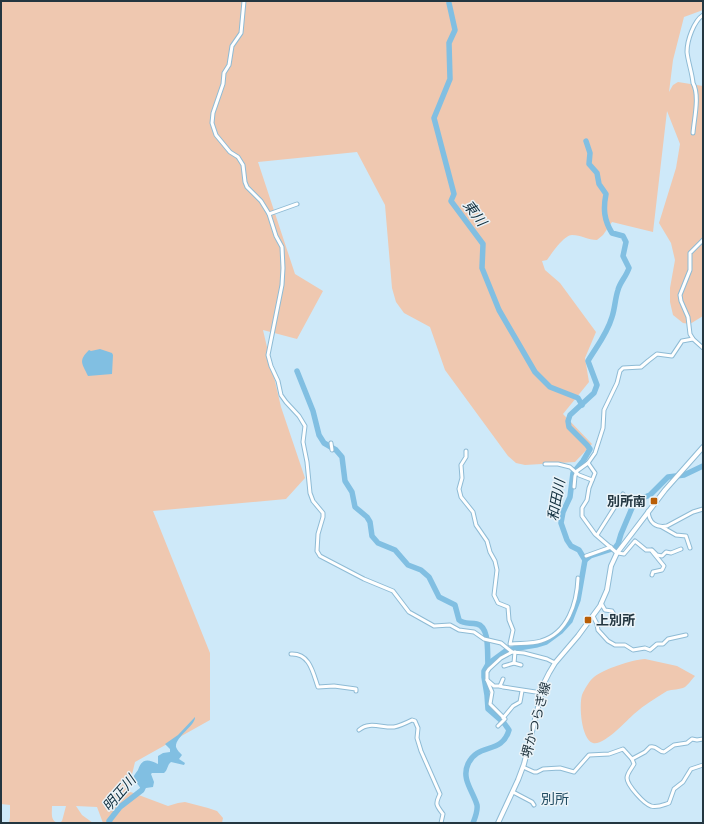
<svg xmlns="http://www.w3.org/2000/svg" width="704" height="824" font-family="'Crimson Pro','Noto Sans JP',serif">
  <style>
    .green { fill: #efc8b0; fill-rule: evenodd }
    .water { fill: #81bfe2 }
    .lines { fill: none; stroke-linecap: round; stroke-linejoin: round }
    .river { stroke: #81bfe2; stroke-width: 5.5 }
    .minor-casing { stroke: #8ebbd5; stroke-width: 5 }
    .major-casing { stroke: #8ebbd5; stroke-width: 6 }
    .minor { stroke: #fff; stroke-width: 3 }
    .major { stroke: #fff; stroke-width: 4 }
    .poi-dot { fill: #b95e06; stroke: #eaf3f8; stroke-width: 1.5 }
    .labels { text-anchor: middle; dominant-baseline: central; stroke-width: 3; stroke-linejoin: round; paint-order: stroke }
    .poi-label { font-size: 13px; font-weight: bold; fill: #233640; stroke: #eaf3f8; text-anchor: end }
    .street-label { font-size: 13px; fill: #233640; stroke: #eaf3f8 }
    .water-label { font-size: 14px; font-style: italic; fill: #0f2d3c; stroke: #eaf3f8 }
    .neighbourhood-label { font-size: 14px; fill: #214c62; stroke: #eaf3f8 }
  </style>
  <rect width="100%" height="100%" fill="#cee9f9"/>
  <g class="green">
    <path d="M1,1H703V10L684,17L673,60L669,92L673,85L678,82L703,86V316L690,324L683,323L673,315L670,302V288L675,260L671,243L659,223L676,168L680,144L667,111L653,232L612,222L603,235L597,240C588,240 581,235 572,235C564,235 552,253 547,260L542,261L545,270L560,283L596,332L585,358L589,382L563,414L592,444L575,462L525,465L516,463L508,456L445,370L430,327L404,313L396,302L392,288L385,205L357,152L258,162L295,274L323,291L297,339L263,330L281,407L305,478L286,499L153,511L210,653V720L135,762L128,791L168,806L178,803L185,802L208,808L217,811L223,818L222,823H103L97,807L76,806L82,815L93,823H9L10,817V805L1,804ZM52,806H66L62,821L59,823C50,822 52,813 52,806Z"/>
    <path d="M645,659L677,666L695,676C692,679 688,685 685,687C680,690 672,689 667,691C656,698 644,705 634,714C627,720 604,746 593,743C581,739 579,705 582,695C584,690 589,681 594,677C604,669 631,660 645,659Z"/>
  </g>
  <g class="water">
    <path d="M100,349L112,353L113,355L112,374L88,376C82,363 78,361 89,350L91,351Z"/>
    <path d="M195,717C196,725 175,737 176,747C177,750 180,753 182,755L179,759L185,763L184,765L171,762C167,765 168,770 164,773H152L151,774L154,782L153,787L146,788L142,790L133,778C134,775 136,773 138,770C142,758 148,759 158,764V756L163,753L170,752V749L165,744L178,735Z"/>
  </g>
  <g class="lines">
    <g class="river">
      <polyline points="449,3 455,30 449,43 450,79 434,118 454,194 451,201 483,244 482,268 499,310 535,372 550,387 578,398 582,405"/>
      <path d="M297,371L313,411L319,435L324,443L336,450L342,457L345,481L352,492L355,507L367,517L370,522L372,536L378,543L395,550L408,565L421,570L429,577L439,597L455,605L459,620C465,625 470,622 477,624C490,627 487,653 488,664"/>
      <polyline points="585,560 590,556 615,548 618,544 621,534 632,508 637,500 650,495 668,477 684,475 703,466"/>
      <polyline points="110,823 109,821 120,807 142,790 145,783"/>
      <path d="M473,823C475,818 478,811 477,805C473,791 461,779 468,764C478,742 502,755 509,730L504,723L488,709L487,695L484,677V671L488,664L507,650L536,645L546,642L561,631L570,621L578,600L585,560L579,550L571,546L567,540L561,523L563,512L570,497L573,473L583,461L590,449L587,445L569,427L568,421L570,415L594,393L597,385L588,361C597,346 607,334 612,317C615,308 615,299 618,290C620,282 626,277 629,268L623,256L626,242L623,236L612,233C604,220 603,209 606,194L599,184L597,173L589,164L590,153L586,141"/>
    </g>
    <g class="minor-casing">
      <g id="minor">
        <polyline points="244,1 241,33 232,46 229,65 224,73 223,84 213,113 212,123 216,135 230,152 238,157 243,165 245,182 247,187 261,201 269,214 276,236 282,247 283,268 282,285 268,355 271,366 278,381 281,395 286,402 299,416 305,426 303,442 307,462 310,493 313,501 323,513 323,517 318,534 317,551 320,556 364,579 393,591 409,612 434,626 450,625 459,630 474,632 484,639 501,643 512,652 524,653 547,659 555,663"/>
        <path d="M693,133C694,119 700,96 693,83C692,72 688,62 687,52C687,40 694,21 703,15"/>
        <polyline points="269,214 297,204"/>
        <polyline points="703,240 690,253 690,270 680,295 681,301 688,317 690,334 693,339 703,348"/>
        <polyline points="331,443 332,450"/>
        <path d="M466,451V457L461,465L462,478L459,489L461,497L473,512L476,525L487,541L490,552L495,561L497,570L494,595L498,603L508,607L509,620L513,630L510,644C520,643 532,644 541,641C568,633 577,603 578,578"/>
        <polyline points="588,463 595,473 589,488 587,500 582,508 582,516 595,534 617,553"/>
        <polyline points="545,464 558,464 570,467 579,475 592,480"/>
        <polyline points="574,487 575,476 577,471 588,463 595,453 603,428 604,410 617,383 620,371 623,368 641,367 648,361 657,354 672,356 682,341 693,339"/>
        <path d="M648,511C649,523 656,528 667,526L693,512L703,509"/>
        <polyline points="662,527 676,535 686,536 690,548"/>
        <polyline points="597,535 623,494"/>
        <polyline points="652,550 657,555 662,556 666,552 671,553 681,549"/>
        <polyline points="618,553 624,554 635,541 646,550 651,550 664,566 662,570 653,572 652,575"/>
        <polyline points="586,556 611,547"/>
        <polyline points="601,603 605,610 612,611 617,619"/>
        <polyline points="593,616 597,624 598,630 608,641 615,645 625,645 633,650 645,648 650,650 657,644 663,644 668,639 686,635"/>
        <path d="M291,654C310,653 313,673 318,687L334,686L356,689V691"/>
        <polyline points="514,663 515,652"/>
        <polyline points="504,666 514,663 521,665"/>
        <polyline points="503,679 500,686 503,687 542,693"/>
        <polyline points="487,680 494,686 500,686"/>
        <polyline points="503,718 513,706 520,702 522,691"/>
        <polyline points="498,726 505,719 490,704 492,692 487,680 487,672 489,669 501,658 512,652"/>
        <path d="M359,730C369,721 382,728 394,727C400,726 406,723 412,720L415,721L418,728L417,738L421,751L440,794C435,804 436,805 443,814L441,823"/>
        <path d="M632,759L634,764C632,768 627,773 627,778C627,785 644,804 651,806C657,808 663,805 669,803L674,789L683,782L691,769L703,765"/>
        <path d="M523,767L534,772H537L543,769L560,768L574,772L589,755L609,754L623,749L632,759L645,752L650,747C657,745 658,752 664,752L674,745L687,743L692,739L697,740L703,739"/>
        <polyline points="513,792 532,802 534,805"/>
      </g>
    </g>
    <g class="major-casing">
      <polyline id="major" points="498,823 518,780 524,764 544,683 549,673 555,663 578,636 600,606 607,590 611,566 617,553 665,490 703,447"/>
    </g>
    <use href="#minor" class="minor"/>
    <use href="#major" class="major"/>
  </g>
  <g class="poi-dot">
    <rect x="650" y="497" width="8" height="8" rx="2"/>
    <rect x="584" y="616" width="8" height="8" rx="2"/>
  </g>
  <g class="labels">
    <g class="poi-label">
      <text x="646" y="501">別所南</text>
      <text x="596" y="620" text-anchor="start">上別所</text>
    </g>
    <g class="street-label">
      <text transform="translate(536 720) rotate(-75)">堺かつらぎ線</text>
    </g>
    <g class="water-label">
      <text transform="translate(475 213) rotate(53)">東川</text>
      <text transform="translate(556 500) rotate(-80)">和田川</text>
      <text transform="translate(119 793) rotate(-49)">明正川</text>
    </g>
    <g class="neighbourhood-label">
      <text x="555" y="799">別所</text>
    </g>
  </g>
  <rect width="704" height="824" fill="none" stroke="#233640" stroke-width="4"/>
</svg>
